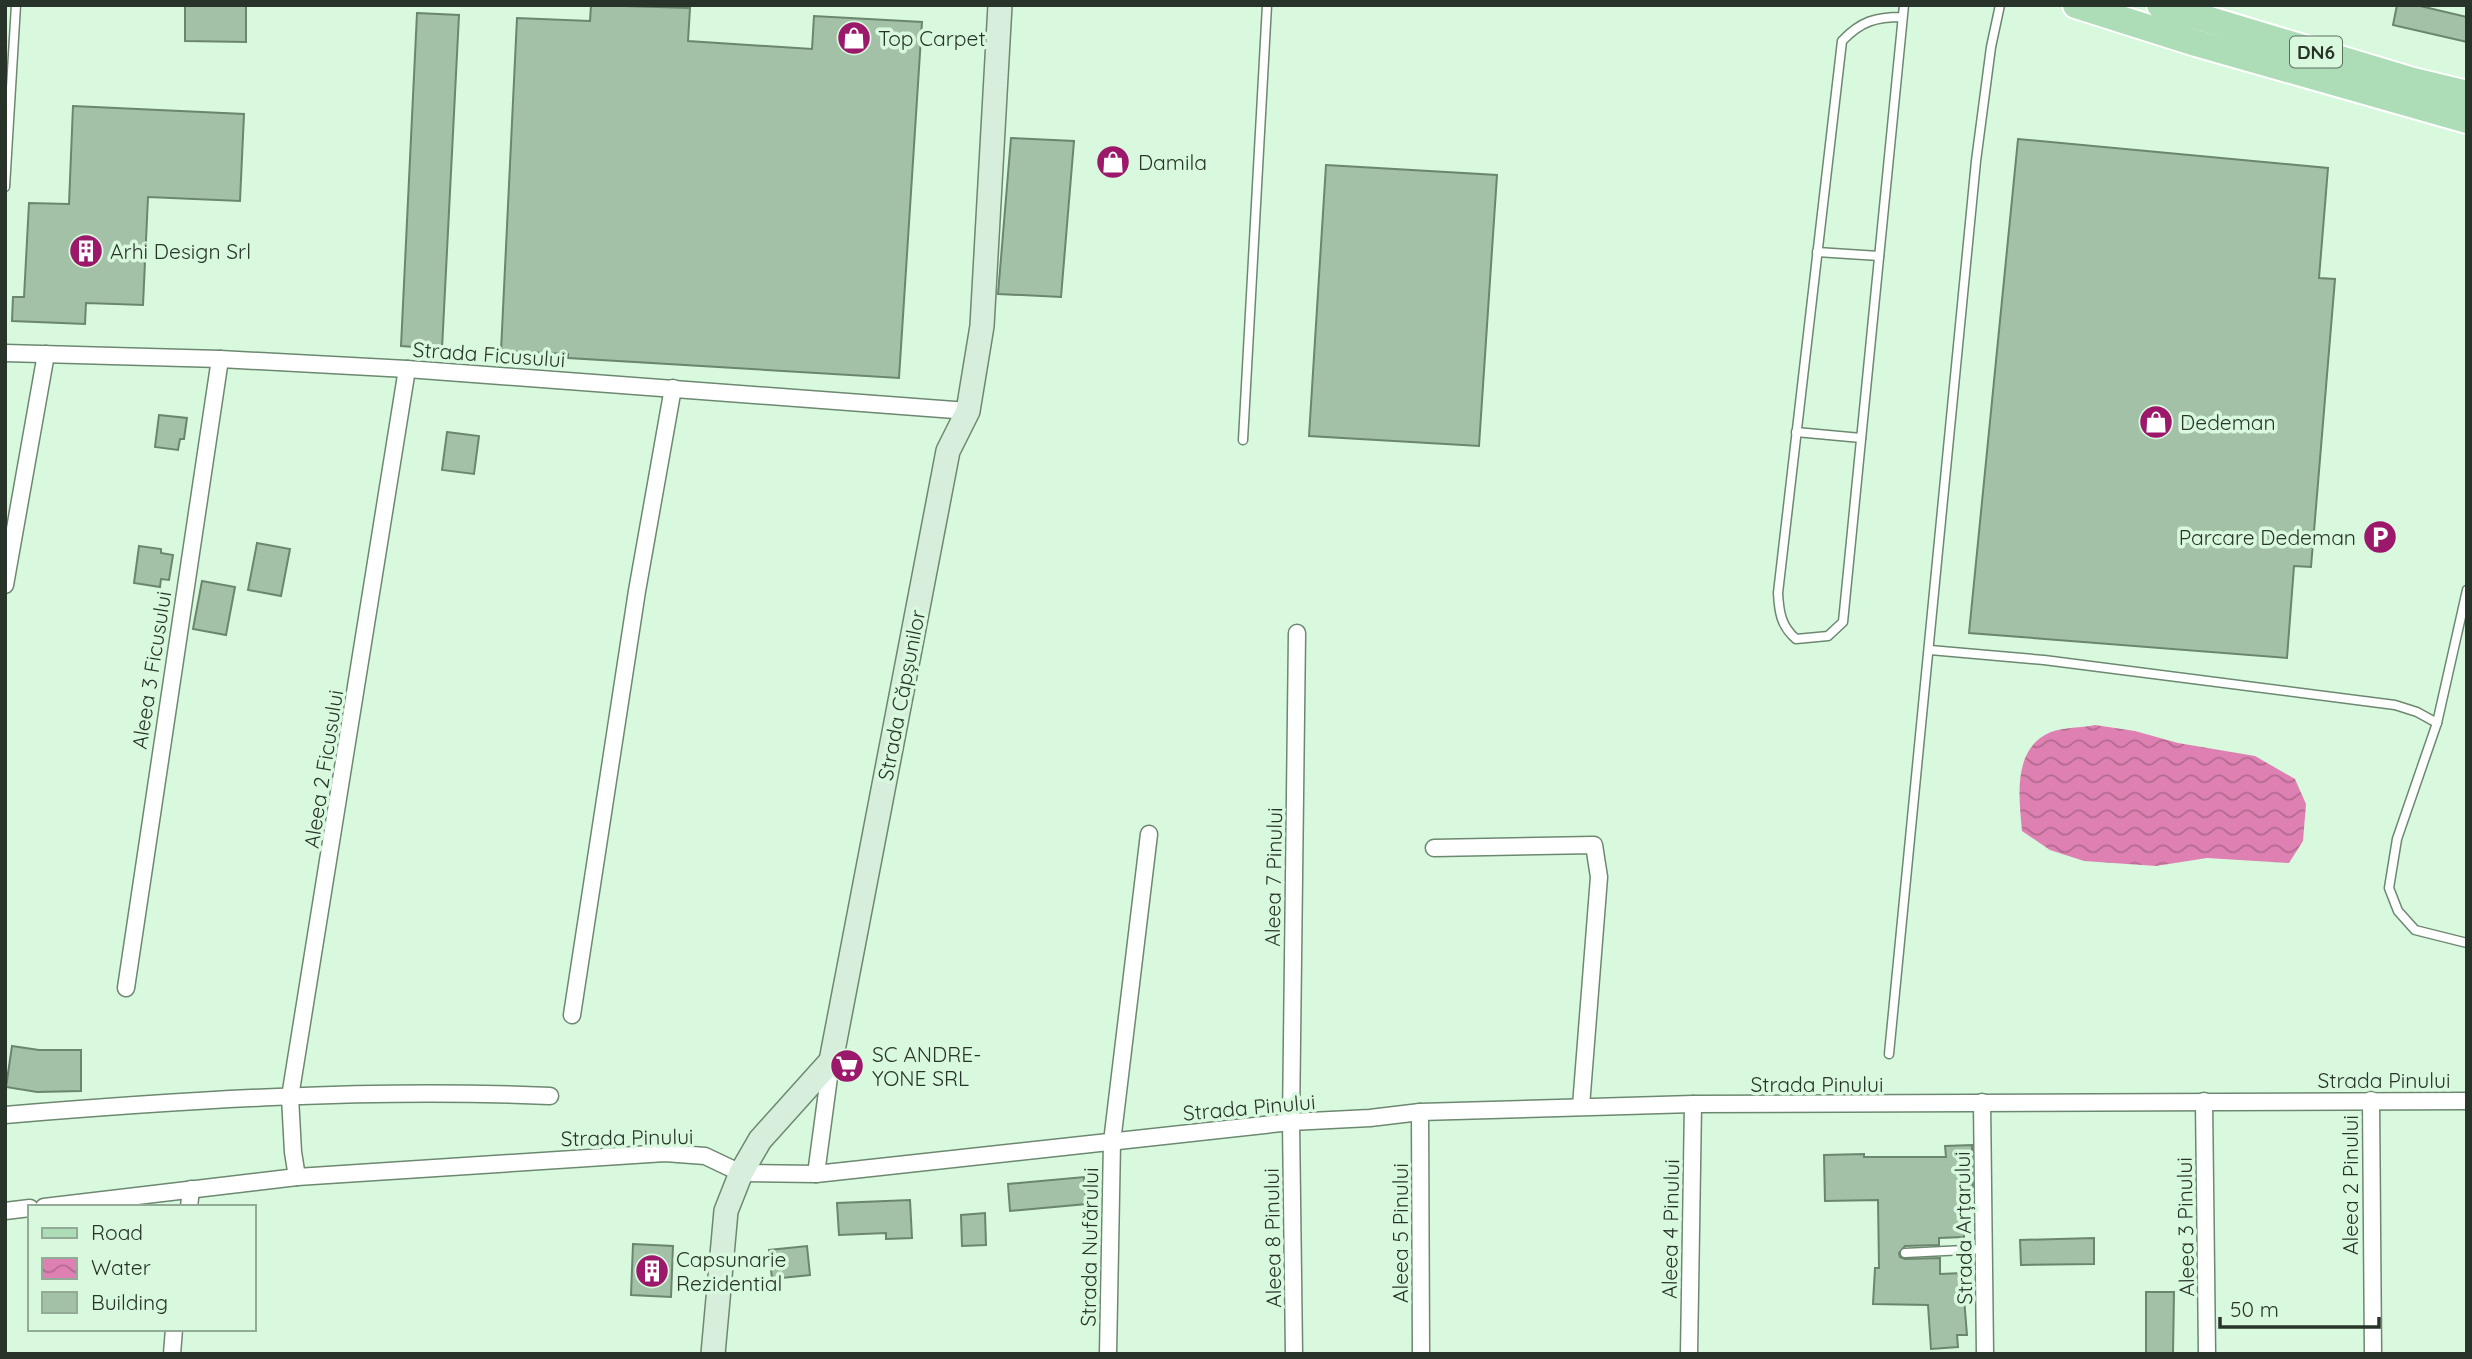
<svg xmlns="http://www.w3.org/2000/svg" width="2472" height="1359" font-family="Quicksand,sans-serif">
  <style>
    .water { fill: url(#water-waves) }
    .building { fill: #a3c1a7; stroke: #6a866f; stroke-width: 2 }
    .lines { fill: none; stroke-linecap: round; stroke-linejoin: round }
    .lane-casing { stroke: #6c8870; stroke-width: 11 }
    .street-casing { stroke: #6c8870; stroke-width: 19 }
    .secondary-casing { stroke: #6c8870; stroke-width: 26 }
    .primary-casing { stroke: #fff; stroke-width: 30 }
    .lane { stroke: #fff; stroke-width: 8 }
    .street { stroke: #fff; stroke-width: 16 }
    .secondary { stroke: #d6eedb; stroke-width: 23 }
    .primary { stroke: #adddb6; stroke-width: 26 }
    .labels { text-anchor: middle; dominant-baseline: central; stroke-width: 7; stroke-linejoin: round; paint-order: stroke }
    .shield { fill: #d9f9de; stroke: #5d6f60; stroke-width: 2 }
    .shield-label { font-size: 19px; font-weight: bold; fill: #28342a }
    .poi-label { font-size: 21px; fill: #28342a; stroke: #d9f9de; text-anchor: start }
    .street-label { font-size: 21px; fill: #28342a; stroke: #d9f9de }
  </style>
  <defs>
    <pattern id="water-waves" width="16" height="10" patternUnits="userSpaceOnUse" patternTransform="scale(1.75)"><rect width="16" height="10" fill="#de81b2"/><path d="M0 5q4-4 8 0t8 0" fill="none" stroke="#b46a91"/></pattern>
  </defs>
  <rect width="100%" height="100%" fill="#d9f9de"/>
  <path class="water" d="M2095,725L2135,731L2178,743L2255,756L2295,779L2306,804L2303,841L2289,863L2207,858L2156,866L2084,861L2050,850L2022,831C2019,797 2012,748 2051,732C2064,727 2081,728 2095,725Z"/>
  <g class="building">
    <polygon points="185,5 246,5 246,42 185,41"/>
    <polygon points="591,5 690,8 688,41 812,49 814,16 922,22 899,378 568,358 568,354 501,351 517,18 590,21"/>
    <polygon points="2397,5 2416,5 2467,17 2467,42 2393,25"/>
    <polygon points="417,13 459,15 442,349 401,346"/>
    <polygon points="73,106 244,114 240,201 148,197 143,305 86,303 85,324 12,321 13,297 24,297 29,203 69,204"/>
    <polygon points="1011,138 1074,141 1061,297 998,294"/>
    <polygon points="2018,139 2328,168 2319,278 2335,279 2311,567 2294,566 2287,658 1969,633"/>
    <polygon points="1326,165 1497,175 1479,446 1309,436"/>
    <polygon points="159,415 187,418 184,439 180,439 178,450 155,447"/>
    <polygon points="447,432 479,436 474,474 442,470"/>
    <polygon points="257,543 290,549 281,596 248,590"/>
    <polygon points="139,546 161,549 161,553 173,555 169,580 161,579 160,587 134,583"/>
    <polygon points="202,581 235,587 226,635 193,629"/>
    <polygon points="12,1046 39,1050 81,1050 81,1091 37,1092 6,1087"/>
    <polygon points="1972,1145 1973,1194 1963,1194 1964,1237 1939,1238 1939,1245 1905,1246 1899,1253 1900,1257 1905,1259 1940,1258 1940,1274 1962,1273 1967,1335 1957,1335 1958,1347 1931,1349 1928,1305 1873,1304 1875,1268 1879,1268 1878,1200 1825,1201 1824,1155 1864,1154 1864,1157 1946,1157 1945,1146"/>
    <polygon points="1084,1177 1086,1204 1010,1211 1008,1184"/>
    <polygon points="910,1200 912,1238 886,1239 886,1233 839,1235 837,1203"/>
    <polygon points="985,1213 986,1245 962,1246 961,1215"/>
    <polygon points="2094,1238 2094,1264 2021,1265 2020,1240"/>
    <polygon points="633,1244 673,1246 671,1297 631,1295"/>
    <polygon points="807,1246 810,1275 772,1279 769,1250"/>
    <polygon points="2146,1292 2174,1292 2173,1354 2146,1354"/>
  </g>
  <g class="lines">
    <g class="lane-casing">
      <g id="lane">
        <path d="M1902,17C1876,17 1861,21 1842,41L1778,593C1779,612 1781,626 1796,639L1828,636L1843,622L1904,5"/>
        <polyline points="5,187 16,5"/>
        <polyline points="1817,252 1879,256"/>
        <polyline points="1796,432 1861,438"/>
        <polyline points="1243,440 1267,5"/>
        <polyline points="2467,590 2437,723 2397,839 2389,888 2398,911 2415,930 2467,943"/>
        <polyline points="1930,650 2044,660 2395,705 2417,712 2437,723"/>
        <polyline points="1889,1054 1976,161 1991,47 2000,5"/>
        <polyline points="1905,1253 1984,1249"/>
      </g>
    </g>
    <g class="street-casing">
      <g id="street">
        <polyline points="5,353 220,359 407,369 968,411"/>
        <polyline points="5,585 46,354"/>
        <polyline points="1434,848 1594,845 1599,877 1581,1106"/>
        <polyline points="126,988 220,359"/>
        <polyline points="572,1015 637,591 673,388"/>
        <polyline points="2371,1100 2373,1354"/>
        <polyline points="2204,1101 2207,1354"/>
        <polyline points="1982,1102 1985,1354"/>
        <polyline points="1420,1112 1421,1354"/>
        <path d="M5,1115C187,1100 368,1088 550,1096"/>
        <polyline points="816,1174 831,1062"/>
        <polyline points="297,1177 293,1152 290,1097 407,369"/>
        <polyline points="44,1207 297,1177 665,1153 705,1156 741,1173 816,1174 1291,1122 1370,1118 1420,1112 1693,1104 2467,1101"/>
        <polyline points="189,1207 191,1189"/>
        <polyline points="5,1211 30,1208"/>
        <polyline points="172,1354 174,1329"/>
        <polyline points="1108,1354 1112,1142 1149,834"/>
        <polyline points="1294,1354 1291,1122 1297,633"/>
        <polyline points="1689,1354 1693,1104"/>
      </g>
    </g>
    <g class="secondary-casing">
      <polyline id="secondary" points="713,1354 726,1211 741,1173 760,1140 831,1061 948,451 968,411 982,326 1000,5"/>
    </g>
    <g class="primary-casing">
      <g id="primary">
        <polyline points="2076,5 2196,43 2467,120"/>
        <polyline points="2160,5 2413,81 2467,94"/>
      </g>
    </g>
    <use href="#lane" class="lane"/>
    <use href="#street" class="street"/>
    <use href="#secondary" class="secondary"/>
    <use href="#primary" class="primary"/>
  </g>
  <defs>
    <g id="shop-disc" transform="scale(1.75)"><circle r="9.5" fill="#9b186b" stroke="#d9f9de"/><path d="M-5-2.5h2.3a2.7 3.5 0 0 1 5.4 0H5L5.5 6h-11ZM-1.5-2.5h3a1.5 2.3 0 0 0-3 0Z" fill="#fff"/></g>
    <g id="building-disc" transform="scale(1.75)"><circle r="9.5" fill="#9b186b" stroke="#d9f9de"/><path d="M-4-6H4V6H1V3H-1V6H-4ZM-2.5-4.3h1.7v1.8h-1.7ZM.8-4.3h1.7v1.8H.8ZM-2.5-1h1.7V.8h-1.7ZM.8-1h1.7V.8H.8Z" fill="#fff"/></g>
    <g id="parking-disc" transform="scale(1.75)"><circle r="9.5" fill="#9b186b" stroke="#d9f9de"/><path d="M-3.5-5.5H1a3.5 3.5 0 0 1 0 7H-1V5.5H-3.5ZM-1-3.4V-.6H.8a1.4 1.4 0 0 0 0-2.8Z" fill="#fff"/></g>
    <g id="supermarket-disc" transform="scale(1.75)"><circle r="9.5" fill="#9b186b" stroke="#d9f9de"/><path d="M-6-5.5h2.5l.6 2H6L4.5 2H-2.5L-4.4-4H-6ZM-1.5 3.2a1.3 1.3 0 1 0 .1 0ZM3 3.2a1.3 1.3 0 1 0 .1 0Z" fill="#fff"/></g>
  </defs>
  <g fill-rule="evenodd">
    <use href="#shop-disc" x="854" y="38"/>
    <use href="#shop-disc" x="1113" y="162"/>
    <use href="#building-disc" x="86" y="251"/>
    <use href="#shop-disc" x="2156" y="422"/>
    <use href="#parking-disc" x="2380" y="537"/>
    <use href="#supermarket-disc" x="847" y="1066"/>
    <use href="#building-disc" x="652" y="1271"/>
  </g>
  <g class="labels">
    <rect class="shield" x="2290" y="36.5" width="52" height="31" rx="5"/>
    <g class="shield-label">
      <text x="2316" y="52">DN6</text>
    </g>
    <g class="poi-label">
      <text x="878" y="38">Top Carpet</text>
      <text x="1138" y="162">Damila</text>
      <text x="110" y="251">Arhi Design Srl</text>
      <text x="2180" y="422">Dedeman</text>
      <text x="2356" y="537" text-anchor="end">Parcare Dedeman</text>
      <text x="872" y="1054">SC ANDRE-<tspan x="872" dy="24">YONE SRL</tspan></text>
      <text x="676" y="1259">Capsunarie<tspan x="676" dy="24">Rezidential</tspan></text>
    </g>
    <g class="street-label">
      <text transform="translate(489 354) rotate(4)">Strada Ficusului</text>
      <text transform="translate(151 670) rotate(-81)">Aleea 3 Ficusului</text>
      <text transform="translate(901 695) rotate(-79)">Strada Căpșunilor</text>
      <text transform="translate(323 769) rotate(-81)">Aleea 2 Ficusului</text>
      <text transform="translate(1273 877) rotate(-89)">Aleea 7 Pinului</text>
      <text x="2384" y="1080">Strada Pinului</text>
      <text x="1817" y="1084">Strada Pinului</text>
      <text transform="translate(1249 1107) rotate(-5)">Strada Pinului</text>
      <text transform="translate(627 1137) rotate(-1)">Strada Pinului</text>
      <text transform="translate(2350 1185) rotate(-90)">Aleea 2 Pinului</text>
      <text transform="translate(2185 1227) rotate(-91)">Aleea 3 Pinului</text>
      <text transform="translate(1963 1228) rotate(-91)">Strada Arțarului</text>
      <text transform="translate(1670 1229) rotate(-89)">Aleea 4 Pinului</text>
      <text transform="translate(1400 1233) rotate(-90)">Aleea 5 Pinului</text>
      <text transform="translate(1272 1238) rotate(-91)">Aleea 8 Pinului</text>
      <text transform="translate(1089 1247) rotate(-89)">Strada Nufărului</text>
    </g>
  </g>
  <rect width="2472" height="1359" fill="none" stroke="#28342a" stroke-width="14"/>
  <rect x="28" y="1205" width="228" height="126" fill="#d9f9de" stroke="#92aa96" stroke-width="2"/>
  <rect x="42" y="1228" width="35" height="10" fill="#adddb6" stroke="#92aa96" stroke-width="2"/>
  <text x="91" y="1240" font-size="21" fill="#28342a">Road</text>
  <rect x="42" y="1258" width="35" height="21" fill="url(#water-waves)" stroke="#92aa96" stroke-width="2"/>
  <text x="91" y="1275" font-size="21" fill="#28342a">Water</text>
  <rect x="42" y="1292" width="35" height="21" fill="#a3c1a7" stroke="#92aa96" stroke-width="2"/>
  <text x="91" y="1310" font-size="21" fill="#28342a">Building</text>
  <path d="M2220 1317v10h159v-10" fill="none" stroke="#28342a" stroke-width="3.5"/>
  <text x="2230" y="1317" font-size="21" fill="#28342a" stroke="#d9f9de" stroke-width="5" paint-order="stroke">50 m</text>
</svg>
